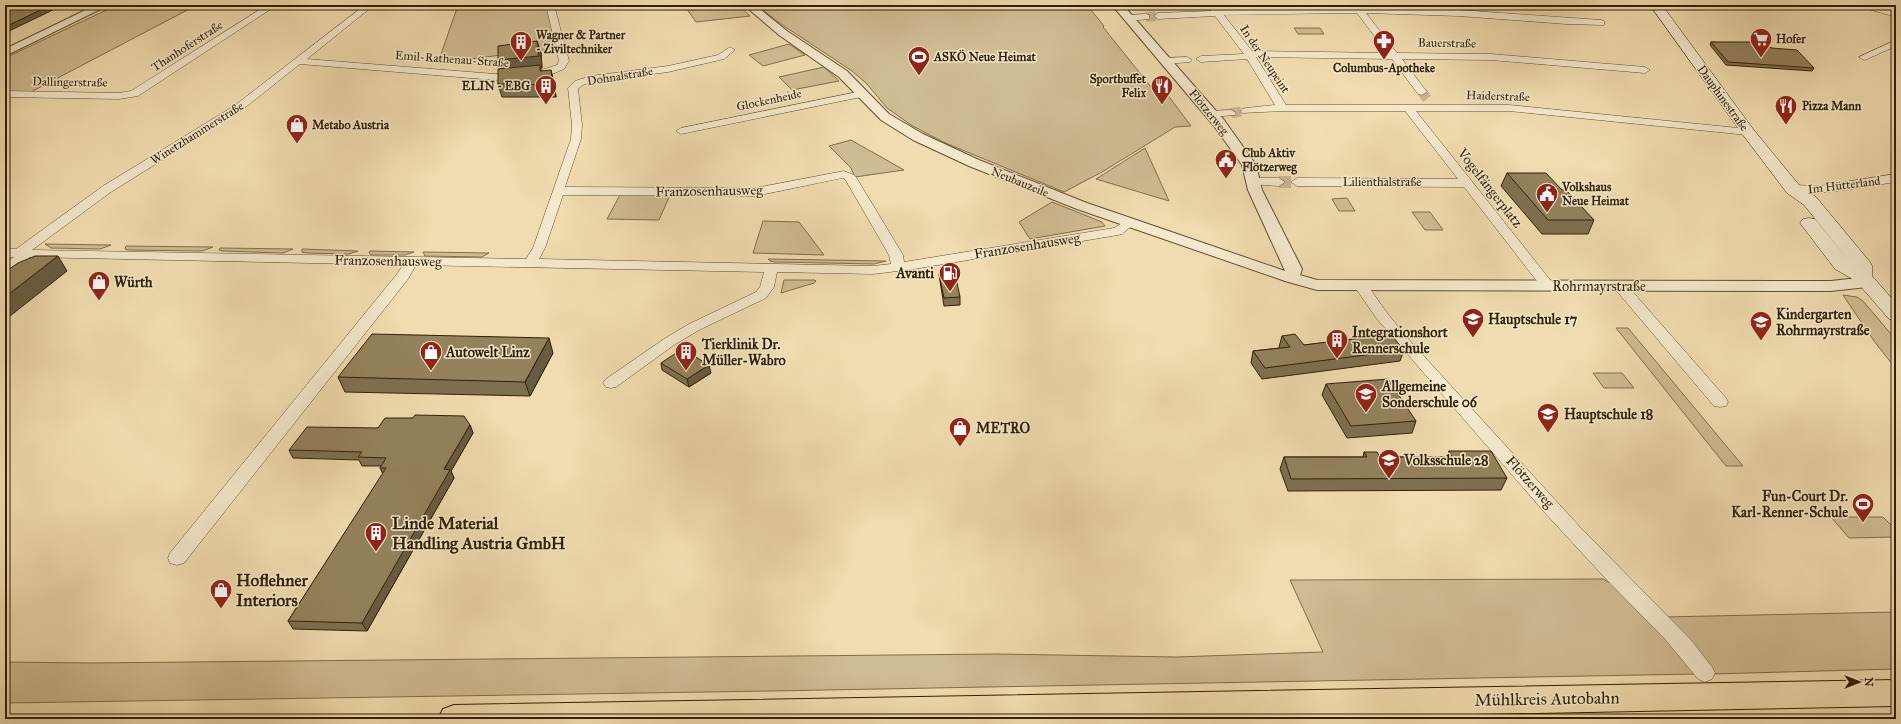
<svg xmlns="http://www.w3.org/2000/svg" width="1901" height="724" font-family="'IM FELL Great Primer',serif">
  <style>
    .green { fill: #d0bc93; stroke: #806e4c }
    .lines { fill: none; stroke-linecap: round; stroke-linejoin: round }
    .minor-tunnel-far1 { stroke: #cab68e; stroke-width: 10; stroke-dasharray: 10 5; stroke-linecap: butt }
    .minor-tunnel { stroke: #cab68e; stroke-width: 12; stroke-dasharray: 12 6; stroke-linecap: butt }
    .minor-casing { stroke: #614f2f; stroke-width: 1 }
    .tertiary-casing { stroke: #614f2f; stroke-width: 2 }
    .secondary-casing { stroke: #312004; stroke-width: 1 }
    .motorway-casing { stroke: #312004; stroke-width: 2 }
    .minor { fill: #f5e8cc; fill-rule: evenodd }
    .tertiary { fill: #f5e8cc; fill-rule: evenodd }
    .secondary { fill: #f5e8cc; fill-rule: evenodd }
    .motorway { fill: #f0dcb0; fill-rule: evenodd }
    .wall { fill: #7f7050; stroke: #312004 }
    .shaded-wall { fill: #685b41; stroke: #312004 }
    .building { fill: #94825d; stroke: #312004 }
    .labels { text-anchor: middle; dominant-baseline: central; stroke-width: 3; stroke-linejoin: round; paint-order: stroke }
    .far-poi-label { font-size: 12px; font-weight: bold; fill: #312004; stroke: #f5e8cc; text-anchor: start }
    .far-street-label { font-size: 12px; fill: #312004; stroke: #f5e8cc }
    .street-label { font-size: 14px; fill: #312004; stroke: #f5e8cc }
    .poi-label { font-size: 14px; font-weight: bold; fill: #312004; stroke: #f5e8cc; text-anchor: start }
    .near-poi-label { font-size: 17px; font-weight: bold; fill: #312004; stroke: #f5e8cc; text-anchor: start }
    .near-street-label { font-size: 17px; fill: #312004; stroke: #f5e8cc }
  </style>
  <rect width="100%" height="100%" fill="#f0dcb0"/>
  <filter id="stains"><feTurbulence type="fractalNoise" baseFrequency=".005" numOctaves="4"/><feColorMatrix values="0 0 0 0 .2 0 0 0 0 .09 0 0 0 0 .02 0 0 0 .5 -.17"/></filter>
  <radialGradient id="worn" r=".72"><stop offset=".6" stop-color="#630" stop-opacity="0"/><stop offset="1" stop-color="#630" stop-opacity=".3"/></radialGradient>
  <g class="green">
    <polygon points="117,5 197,5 31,92 5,92 5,58"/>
    <polygon points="458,5 547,5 558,48 438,63"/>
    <polygon points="684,5 738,5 750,16 696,22"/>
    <polygon points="757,5 1087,5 1104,26 1103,27 1155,92 1167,94 1191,126 1175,127 1102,172 1064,192 943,142 911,125 887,108 866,83 852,71 778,22"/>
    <polygon points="1294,28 1320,28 1324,34 1298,34"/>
    <polygon points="789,44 805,55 763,66 749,55"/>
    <polygon points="824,67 839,81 792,90 779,77"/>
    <polygon points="851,140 904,170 855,177 851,168 829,146"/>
    <polygon points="1145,148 1169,201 1096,179"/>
    <polygon points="620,195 670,195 659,220 607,219"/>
    <polygon points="1347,198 1355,211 1339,211 1332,199"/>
    <polygon points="1052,202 1102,222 1105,226 1030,239 1019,222"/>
    <polygon points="1412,212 1430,212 1443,230 1425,230"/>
    <polygon points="763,221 799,222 824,255 753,253"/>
    <polygon points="45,244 111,245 100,249 51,248"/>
    <polygon points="126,246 213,247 202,251 128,250 125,249"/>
    <polygon points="220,248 293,249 283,253 222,251 219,250"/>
    <polygon points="302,249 358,251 349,254 307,253 302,252"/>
    <polygon points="370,251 414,252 405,255 371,255 369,253"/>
    <polygon points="423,252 489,253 482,257 425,256"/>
    <polygon points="768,259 886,261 874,264 775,262 770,261"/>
    <polygon points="784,280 815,280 816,281 814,283 781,293"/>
    <polygon points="1843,295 1857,297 1863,301 1896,340 1896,369 1874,341"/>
    <polygon points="1616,328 1628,328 1743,466 1726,466"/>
    <polygon points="1593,373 1622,373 1634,388 1604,388"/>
    <polygon points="1831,517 1883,517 1896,530 1896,537 1849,538"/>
    <polygon points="1603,579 1622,589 1697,674 770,691 5,703 5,662 90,663 997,654 1176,657 1323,652 1290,580"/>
    <polygon points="1896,612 1896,669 1711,674 1664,617"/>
  </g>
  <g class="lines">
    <g class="minor-tunnel-far1">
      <polyline points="1146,17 1158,16"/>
      <polyline points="1422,92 1427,99"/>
      <polyline points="1231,113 1246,111"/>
    </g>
    <polyline class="minor-tunnel" points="1279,182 1297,182"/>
    <g class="minor-casing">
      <g id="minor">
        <polygon points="267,5 277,5 138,96 119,99 5,97 5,91 119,93 131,91"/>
        <path d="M365,5H374L307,59L495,74L538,71L557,65L559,61L546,5H554L569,61L564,69L550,75L529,78L495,80L300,64L242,110L111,192L32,250L526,259L533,248L571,139L572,125L568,88L575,81L591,76L668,66L718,55L730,47L735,50L724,59L668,72L592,82L583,85L578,89L582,125L581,139L565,187L755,188L844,171L854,175L856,177L903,255L904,262L1114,228L1129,219L1133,220L1135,223L1122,234L1118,235L914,269L873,274L777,272L774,287L766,298L699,330L674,345L616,387L611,388L606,387L603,383L606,379L664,339L689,324L756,292L760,287L764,272L416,265L408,279L184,563L177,565L170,563L168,558L170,553L397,274L403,265L30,257L10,273L5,274V264L14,257H5V249H16L103,186L234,106ZM843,178L845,179L889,255L891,264L873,266L539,259L545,248L563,195L755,196Z"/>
        <path d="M1354,5H1360L1362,8L1459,10L1601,20L1604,21V25L1566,24L1459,16L1366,13L1397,53L1491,54L1645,67L1650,70L1645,73L1491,60L1402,59L1427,92L1422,95L1418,94L1392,59L1256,57L1286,105H1509L1748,129L1753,132L1748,135L1509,111H1416L1555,286L1553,289H1543L1464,187L1297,186L1291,182L1297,178L1458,179L1405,111H1283L1242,113L1241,111L1242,109L1246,108L1275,105L1247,59L1201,62L1196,59L1201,56L1244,54L1215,16L1158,19L1154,16L1158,13L1211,11V7L1214,6L1220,10L1353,8ZM1346,13H1357L1387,53L1252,51L1224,15Z"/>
        <polygon points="1860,5 1874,5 1896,11 1896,17 1861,7"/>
        <polygon points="1146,14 1149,15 1149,19 1129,21 1125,18 1129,15"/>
        <polygon points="1896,40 1896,46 1867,59 1864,60 1859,57"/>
        <polygon points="1187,57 1192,60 1190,62 1166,64 1161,61 1166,58"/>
        <polygon points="862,91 866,92 867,94 866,96 681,134 676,131 681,128"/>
        <polygon points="1231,110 1236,113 1235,115 1211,117 1206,114 1211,111"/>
        <path d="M1896,174V182C1880,184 1795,201 1787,189L1793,185L1819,186Z"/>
        <polygon points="1253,178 1279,178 1285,182 1279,186 1249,184 1247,182 1249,180"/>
        <polygon points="1361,282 1366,283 1387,313 1411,342 1579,526 1691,640 1712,667 1715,673 1712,679 1705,682 1698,679 1665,639 1605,578 1546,514 1377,319 1354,286 1356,283"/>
        <polygon points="1620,282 1625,283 1726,398 1728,402 1726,406 1720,407 1714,406 1615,289 1613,286 1615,283"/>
      </g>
    </g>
    <g class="tertiary-casing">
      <g id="tertiary">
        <polygon points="96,5 109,5 5,56 5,49"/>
        <polygon points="744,5 755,5 787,31 847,71 889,114 923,134 979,160 1087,203 1285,271 1248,190 1242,165 1214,126 1112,5 1123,5 1224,120 1256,165 1262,190 1302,269 1300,275 1317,280 1831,281 1867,277 1873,279 1875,282 1873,285 1867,287 1831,291 1317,290 1285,281 1077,209 969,166 913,140 881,120 839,77 779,35"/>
      </g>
    </g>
    <g class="secondary-casing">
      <polygon id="secondary" points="1650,5 1662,5 1753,129 1799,185 1816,197 1870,262 1872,266 1872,276 1896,303 1896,321 1889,319 1856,281 1835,269 1800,223 1803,219 1809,218 1815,219 1850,262 1804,205 1787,193 1743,135"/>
    </g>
    <g class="motorway-casing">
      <polygon id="motorway" points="1896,680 1896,706 1218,719 438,719 443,709 454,705"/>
    </g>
    <use href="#minor" class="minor"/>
    <use href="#tertiary" class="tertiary"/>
    <use href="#secondary" class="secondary"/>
    <use href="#motorway" class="motorway"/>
  </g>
  <g class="wall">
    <polygon points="1711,42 1759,45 1771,48 1814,68 1812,71 1726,65 1710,45"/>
    <polygon points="541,53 542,68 540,68 541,71 554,82 556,97 502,97 498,84 501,69"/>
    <polygon points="1507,173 1562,190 1594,220 1588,234 1542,234 1501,186"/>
    <polygon points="939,274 960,297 960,305 944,306 940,281"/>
    <polygon points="1357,334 1404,350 1400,361 1262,379 1251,363 1253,351 1280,348 1279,347 1282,336 1304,345 1355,339"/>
    <polygon points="553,353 530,396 345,392 338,377"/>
    <polygon points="661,363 711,373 689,387 662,370"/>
    <polygon points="1326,384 1416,421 1412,433 1347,438 1322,395"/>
    <polygon points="413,418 470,425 473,433 451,471 454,478 367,631 293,629 288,621 383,474 380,468 381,466 362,466 359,460 293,458 289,450 378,428"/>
    <polygon points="1449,451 1507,478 1501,490 1288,491 1280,469 1284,457 1363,457 1364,452 1380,457 1447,457"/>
  </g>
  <g class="shaded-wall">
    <polygon points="51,5 63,5 7,32 5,28 5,27"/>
    <polygon points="537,41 541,53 542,68 540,68 543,78 502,72 498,60"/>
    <polygon points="551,70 554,82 556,97 553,85"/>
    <polygon points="58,256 67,271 5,320 5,297"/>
    <polygon points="549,338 553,353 530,396 525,382"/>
    <polygon points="709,365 711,373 689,387 687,379"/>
    <polygon points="470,425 473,433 451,471 454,478 367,631 362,623 444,469"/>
  </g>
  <g class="building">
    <polygon points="5,5 51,5 5,27"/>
    <polygon points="537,41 539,56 498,60 498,46"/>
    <polygon points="1711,42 1756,42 1759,45 1769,46 1771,48 1797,50 1814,68 1728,62"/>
    <polygon points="540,65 540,71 551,70 553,85 498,84 498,69"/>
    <polygon points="1507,173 1546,173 1562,190 1566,190 1594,220 1548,220"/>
    <polygon points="35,256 58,256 5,297 5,272 18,263"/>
    <polygon points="955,273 960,297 944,298 939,274"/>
    <polygon points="1387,330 1404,350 1265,368 1253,351 1290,347 1282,336 1295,334 1304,345 1360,338 1357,334"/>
    <polygon points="372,334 549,338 525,382 338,377"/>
    <polygon points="682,349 709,365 687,379 661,363"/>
    <polygon points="1388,379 1416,421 1351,426 1326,384"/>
    <polygon points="415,415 464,416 470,425 444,469 450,470 362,623 288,621 386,468 380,468 386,458 358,457 362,452 289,450 307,427 378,428 385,418 413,418"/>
    <polygon points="1449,451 1491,451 1507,478 1291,479 1284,457 1367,457 1364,452 1377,452 1380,457 1452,457"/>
  </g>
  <defs>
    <g id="supermarket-pin" transform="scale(1.15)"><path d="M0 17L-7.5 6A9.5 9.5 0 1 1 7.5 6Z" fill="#8f2418" stroke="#f5e8cc"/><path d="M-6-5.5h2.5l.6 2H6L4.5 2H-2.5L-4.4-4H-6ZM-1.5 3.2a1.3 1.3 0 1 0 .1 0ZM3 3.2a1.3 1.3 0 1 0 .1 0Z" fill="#fff"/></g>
    <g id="pharmacy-pin" transform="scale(1.15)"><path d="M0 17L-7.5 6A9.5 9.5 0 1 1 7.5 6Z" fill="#8f2418" stroke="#f5e8cc"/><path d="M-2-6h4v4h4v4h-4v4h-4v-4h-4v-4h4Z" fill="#fff"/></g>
    <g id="building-pin" transform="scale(1.15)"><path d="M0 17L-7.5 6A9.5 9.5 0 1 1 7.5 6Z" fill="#8f2418" stroke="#f5e8cc"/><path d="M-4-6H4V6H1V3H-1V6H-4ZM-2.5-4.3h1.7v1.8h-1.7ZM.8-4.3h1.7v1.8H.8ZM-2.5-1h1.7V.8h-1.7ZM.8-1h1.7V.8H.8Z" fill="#fff"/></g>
    <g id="stadium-pin" transform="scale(1.15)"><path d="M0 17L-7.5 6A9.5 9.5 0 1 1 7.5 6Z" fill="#8f2418" stroke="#f5e8cc"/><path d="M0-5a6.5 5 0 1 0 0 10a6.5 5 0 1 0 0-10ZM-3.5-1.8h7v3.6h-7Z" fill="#fff"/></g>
    <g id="restaurant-pin" transform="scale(1.15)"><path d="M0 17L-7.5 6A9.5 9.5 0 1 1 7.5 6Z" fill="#8f2418" stroke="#f5e8cc"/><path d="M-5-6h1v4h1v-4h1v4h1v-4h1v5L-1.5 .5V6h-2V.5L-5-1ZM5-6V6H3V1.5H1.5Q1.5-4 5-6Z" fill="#fff"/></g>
    <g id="shop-pin" transform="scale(1.15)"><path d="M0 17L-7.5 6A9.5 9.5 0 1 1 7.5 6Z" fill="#8f2418" stroke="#f5e8cc"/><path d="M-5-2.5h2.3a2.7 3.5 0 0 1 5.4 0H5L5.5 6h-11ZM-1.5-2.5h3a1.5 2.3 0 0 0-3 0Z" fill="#fff"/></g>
    <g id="civic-pin" transform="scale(1.15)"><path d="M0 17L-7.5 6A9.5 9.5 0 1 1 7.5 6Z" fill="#8f2418" stroke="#f5e8cc"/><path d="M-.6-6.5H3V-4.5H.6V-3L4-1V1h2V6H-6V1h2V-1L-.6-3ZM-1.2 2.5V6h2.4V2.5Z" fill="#fff"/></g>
    <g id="fuel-pin" transform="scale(1.15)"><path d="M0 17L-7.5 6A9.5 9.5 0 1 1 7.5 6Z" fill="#8f2418" stroke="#f5e8cc"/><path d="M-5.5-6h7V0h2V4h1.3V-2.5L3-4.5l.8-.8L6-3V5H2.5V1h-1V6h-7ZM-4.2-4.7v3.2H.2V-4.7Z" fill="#fff"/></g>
    <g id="school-pin" transform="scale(1.15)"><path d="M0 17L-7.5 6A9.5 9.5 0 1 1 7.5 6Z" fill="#8f2418" stroke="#f5e8cc"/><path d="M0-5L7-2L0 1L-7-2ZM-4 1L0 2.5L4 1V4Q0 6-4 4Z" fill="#fff"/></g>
  </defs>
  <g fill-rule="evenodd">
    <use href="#supermarket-pin" x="1761" y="39"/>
    <use href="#pharmacy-pin" x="1384" y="41"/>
    <use href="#building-pin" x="521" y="42"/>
    <use href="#stadium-pin" x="919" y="57"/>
    <use href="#building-pin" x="546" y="86"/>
    <use href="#restaurant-pin" x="1162" y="86"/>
    <use href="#restaurant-pin" x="1786" y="106"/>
    <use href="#shop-pin" x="297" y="125"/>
    <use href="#civic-pin" x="1226" y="160"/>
    <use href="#civic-pin" x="1547" y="194"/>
    <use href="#fuel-pin" x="950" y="273"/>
    <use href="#shop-pin" x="99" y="282"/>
    <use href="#school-pin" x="1473" y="319"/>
    <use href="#school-pin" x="1761" y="322"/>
    <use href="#building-pin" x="1337" y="340"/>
    <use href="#shop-pin" x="431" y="352"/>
    <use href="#building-pin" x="686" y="352"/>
    <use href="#school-pin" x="1366" y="394"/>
    <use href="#school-pin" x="1548" y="414"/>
    <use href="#shop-pin" x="960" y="428"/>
    <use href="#school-pin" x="1389" y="460"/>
    <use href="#stadium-pin" x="1863" y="504"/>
    <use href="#building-pin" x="376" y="533"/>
    <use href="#shop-pin" x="221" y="590"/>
  </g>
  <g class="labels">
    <g class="far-poi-label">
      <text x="536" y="35">Wagner &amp; Partner<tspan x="536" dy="14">- Ziviltechniker</tspan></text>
      <text x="1776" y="39">Hofer</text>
      <text x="934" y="57">ASKÖ Neue Heimat</text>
      <text x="1384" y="68" text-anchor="middle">Columbus-Apotheke</text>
      <text x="1146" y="79" text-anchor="end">Sportbuffet<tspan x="1146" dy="14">Felix</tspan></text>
      <text x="530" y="86" text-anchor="end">ELIN - EBG</text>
      <text x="1802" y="106">Pizza Mann</text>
      <text x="312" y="125">Metabo Austria</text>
      <text x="1242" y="153">Club Aktiv<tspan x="1242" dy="14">Flötzerweg</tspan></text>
      <text x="1562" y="187">Volkshaus<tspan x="1562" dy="14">Neue Heimat</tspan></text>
    </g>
    <g class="far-street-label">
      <text transform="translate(1447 43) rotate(1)">Bauerstraße</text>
      <text transform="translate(187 46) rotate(-33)">Thanhoferstraße</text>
      <text transform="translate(452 59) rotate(4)">Emil-Rathenau-Straße</text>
      <text transform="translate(1265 59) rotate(56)">In der Neupeint</text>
      <text transform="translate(620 76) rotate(-9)">Dohnalstraße</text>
      <text transform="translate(70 82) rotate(1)">Dallingerstraße</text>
      <text transform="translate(1498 96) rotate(2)">Haiderstraße</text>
      <text transform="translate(1723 98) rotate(54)">Dauphinestraße</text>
      <text transform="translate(769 100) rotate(-12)">Glockenheide</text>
      <text transform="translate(1209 112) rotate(51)">Flötzerweg</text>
      <text transform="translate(197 133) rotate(-32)">Winetzhammerstraße</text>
      <text transform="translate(1020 182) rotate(22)">Neubauzeile</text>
      <text x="1382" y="182">Lilienthalstraße</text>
      <text transform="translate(1844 185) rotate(-7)">Im Hütterland</text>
    </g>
    <g class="street-label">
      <text transform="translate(1490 188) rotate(52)">Vogelfängerplatz</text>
      <text transform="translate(709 191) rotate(-1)">Franzosenhausweg</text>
      <text transform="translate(1027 246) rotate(-9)">Franzosenhausweg</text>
      <text transform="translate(388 261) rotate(1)">Franzosenhausweg</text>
      <text x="1599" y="286">Rohrmayrstraße</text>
      <text transform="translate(1530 482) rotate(48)">Flötzerweg</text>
    </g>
    <g class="poi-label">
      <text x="934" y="273" text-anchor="end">Avanti</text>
      <text x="114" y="282">Würth</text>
      <text x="1776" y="314">Kindergarten<tspan x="1776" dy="16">Rohrmayrstraße</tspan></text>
      <text x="1488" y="319">Hauptschule 17</text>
      <text x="1352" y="332">Integrationshort<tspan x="1352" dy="16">Rennerschule</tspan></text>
      <text x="702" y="344">Tierklinik Dr.<tspan x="702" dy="16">Müller-Wabro</tspan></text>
      <text x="446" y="352">Autowelt Linz</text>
      <text x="1382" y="386">Allgemeine<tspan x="1382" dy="16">Sonderschule 06</tspan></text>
      <text x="1564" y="414">Hauptschule 18</text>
      <text x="976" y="428">METRO</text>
      <text x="1404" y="460">Volksschule 28</text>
      <text x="1848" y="496" text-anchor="end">Fun-Court Dr.<tspan x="1848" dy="16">Karl-Renner-Schule</tspan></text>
    </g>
    <g class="near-poi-label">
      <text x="392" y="523">Linde Material<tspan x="392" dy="20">Handling Austria GmbH</tspan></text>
      <text x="236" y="580">Hoflehner<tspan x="236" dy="20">Interiors</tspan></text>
    </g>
    <g class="near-street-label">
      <text transform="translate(1547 699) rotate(-1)">Mühlkreis Autobahn</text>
    </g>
  </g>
  <rect width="1901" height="724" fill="none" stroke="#f0dcb0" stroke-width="20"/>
  <rect x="6" y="6" width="1889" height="712" fill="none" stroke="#312004" stroke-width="2"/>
  <rect x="10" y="10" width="1881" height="704" fill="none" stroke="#312004"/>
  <g transform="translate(1859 682) rotate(90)" stroke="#f5e8cc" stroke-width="3" paint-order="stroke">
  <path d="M0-3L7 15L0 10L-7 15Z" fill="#312004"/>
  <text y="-6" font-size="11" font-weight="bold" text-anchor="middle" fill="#312004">N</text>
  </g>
  <rect width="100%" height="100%" filter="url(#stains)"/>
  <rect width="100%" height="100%" fill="url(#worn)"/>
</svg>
